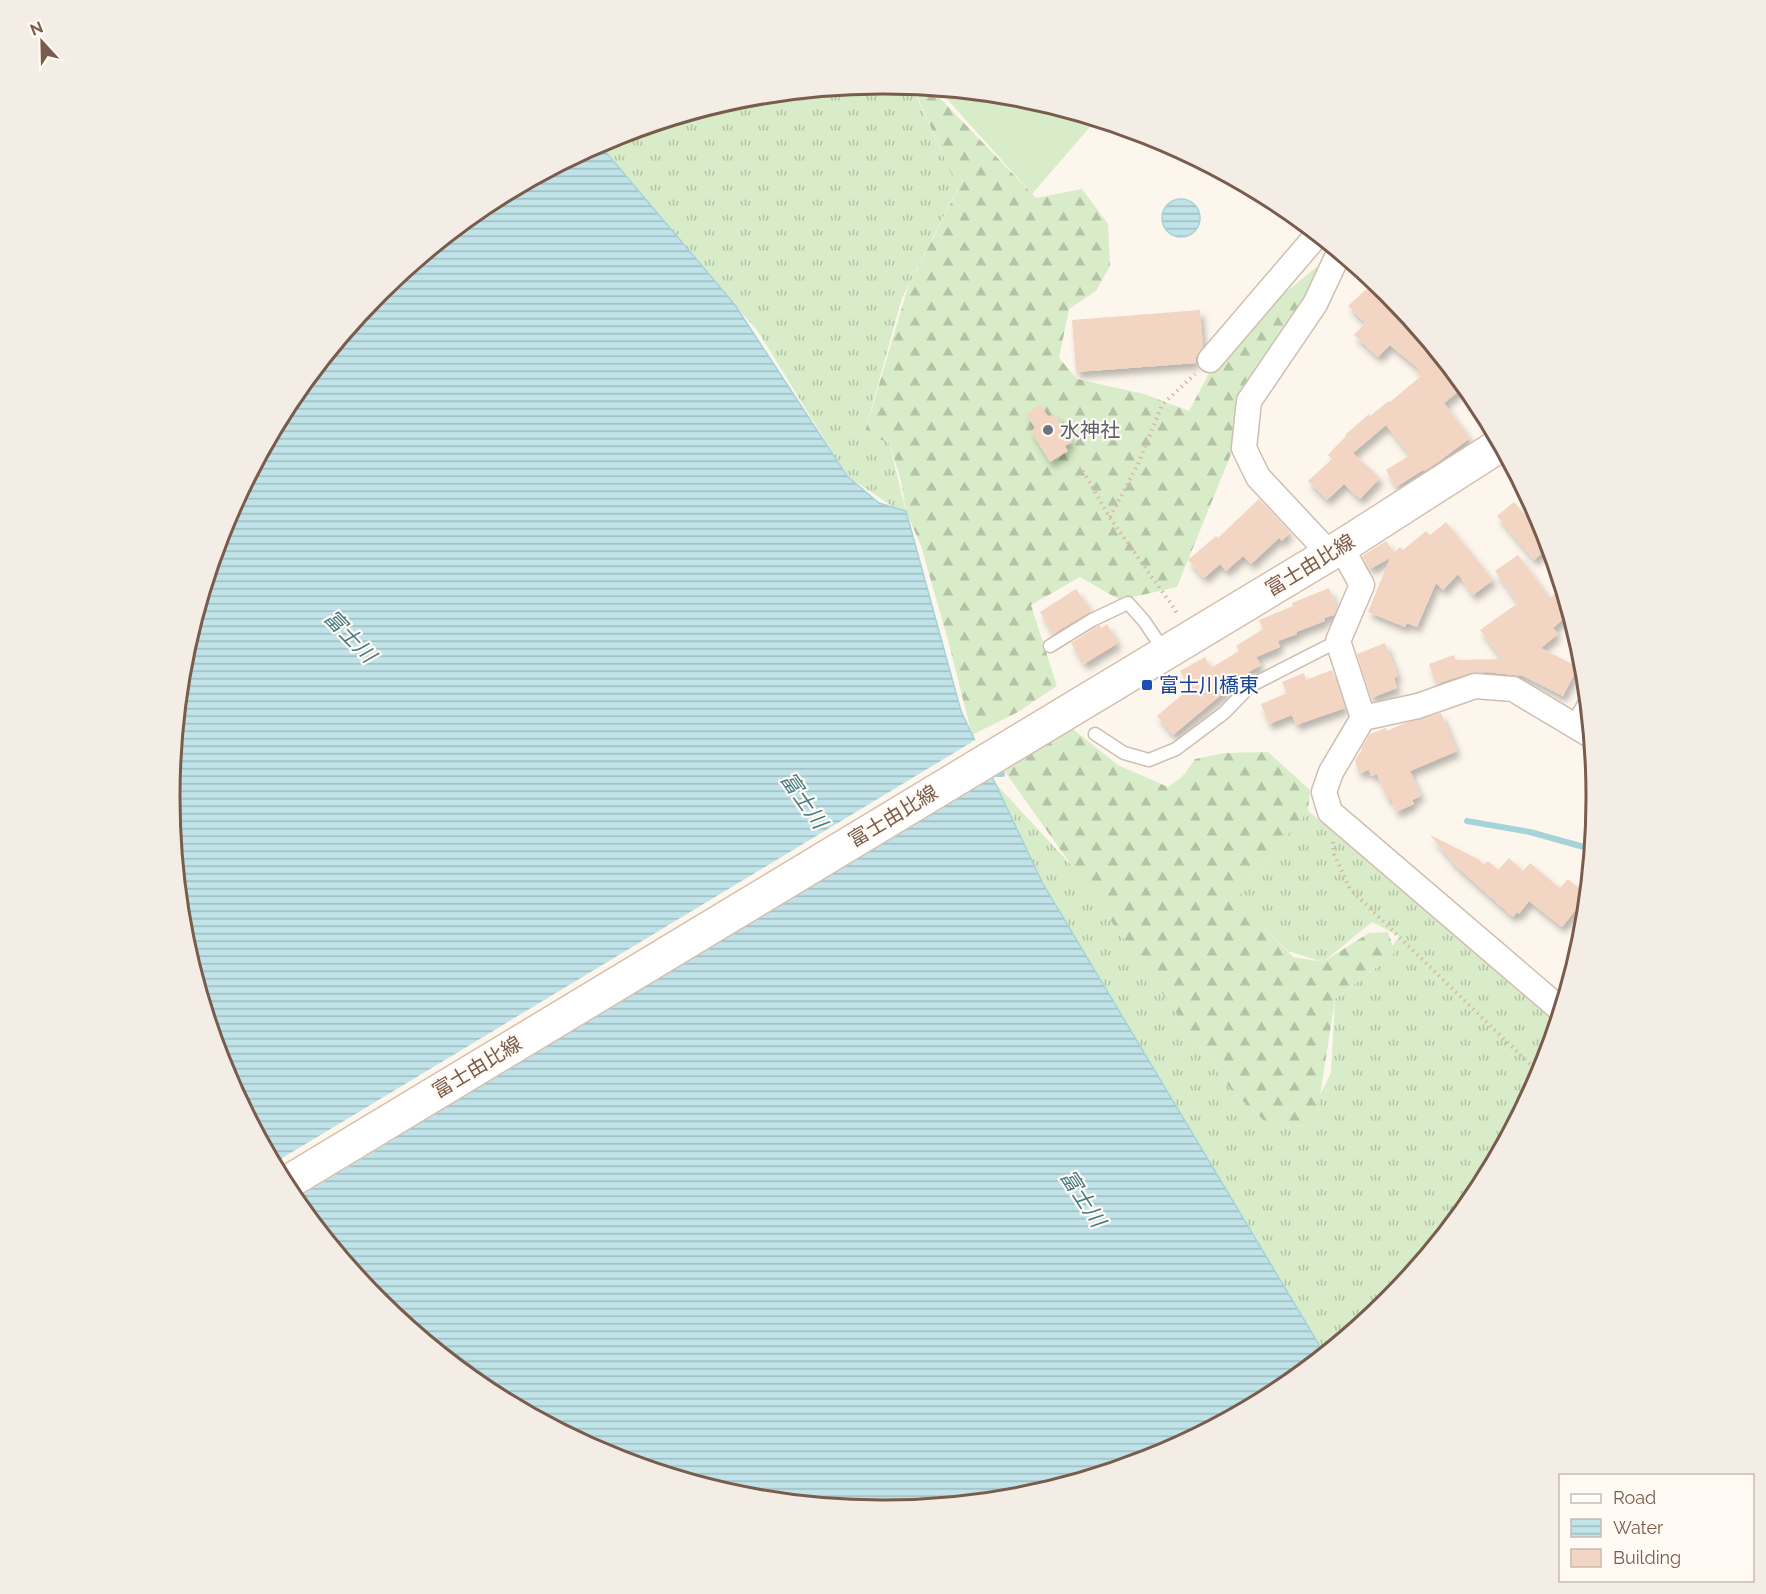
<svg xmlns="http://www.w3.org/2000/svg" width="1766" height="1594" font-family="Raleway,'Noto Sans JP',sans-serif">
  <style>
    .grass { fill: url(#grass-tufts) }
    .forest { fill: url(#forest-firs) }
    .garden { fill: #d8ecc9 }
    .water { fill: url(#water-rules); stroke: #a5d3da; stroke-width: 1.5 }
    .pier { fill: #fdf6ec }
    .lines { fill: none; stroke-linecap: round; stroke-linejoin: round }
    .stream { stroke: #a5d3da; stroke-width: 6 }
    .building { fill: #f3d5c3; filter: url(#shadow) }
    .service-casing { stroke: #d1beb0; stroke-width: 15 }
    .minor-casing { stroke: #d1beb0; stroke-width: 27 }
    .secondary-casing { stroke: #d6c0b0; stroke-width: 36 }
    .path { stroke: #d9b8a5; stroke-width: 4; stroke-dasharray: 1.5 4.5; stroke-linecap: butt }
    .service { stroke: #fff; stroke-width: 12 }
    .minor { stroke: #fff; stroke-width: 24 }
    .secondary { stroke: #fff; stroke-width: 33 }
    .worship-dot { fill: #6b7280; stroke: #fffaf3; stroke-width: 2 }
    .transit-dot { fill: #1a4fb4; stroke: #fffaf3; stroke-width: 2 }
    .labels { text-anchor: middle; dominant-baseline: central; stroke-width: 4.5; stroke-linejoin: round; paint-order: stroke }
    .worship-label { font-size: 20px; fill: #5b616d; stroke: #fffaf3; text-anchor: start }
    .street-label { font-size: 20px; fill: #7a5c4d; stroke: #fffaf3 }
    .transit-label { font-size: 20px; fill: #164399; stroke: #fffaf3; text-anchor: start }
    .water-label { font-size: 21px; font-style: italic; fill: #437c86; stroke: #fffaf3 }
    .rim { fill: none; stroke: #7a5c4d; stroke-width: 3 }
  </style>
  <defs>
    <pattern id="grass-tufts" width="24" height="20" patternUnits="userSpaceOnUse" patternTransform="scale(1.5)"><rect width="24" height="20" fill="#d8ecc9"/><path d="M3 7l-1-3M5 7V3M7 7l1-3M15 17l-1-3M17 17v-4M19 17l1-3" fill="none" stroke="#b4c2a5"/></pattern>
    <pattern id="forest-firs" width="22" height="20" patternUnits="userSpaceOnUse" patternTransform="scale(1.5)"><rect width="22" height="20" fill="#d8ecc9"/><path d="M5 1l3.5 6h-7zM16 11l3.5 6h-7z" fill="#b4c2a5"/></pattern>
    <pattern id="water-rules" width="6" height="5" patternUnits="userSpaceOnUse" patternTransform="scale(1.5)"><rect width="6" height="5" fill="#bfe3e8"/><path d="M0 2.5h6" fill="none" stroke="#a0bbbe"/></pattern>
    <filter id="shadow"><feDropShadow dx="3.5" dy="6" stdDeviation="3" flood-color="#0004"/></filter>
  </defs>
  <rect width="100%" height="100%" fill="#fdf6ec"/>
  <g class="grass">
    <polygon points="883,84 912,87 958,188 902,298 864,435 889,442 907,516 847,476 757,330 592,148 610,138 744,98"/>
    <polygon points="994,782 1073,867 1231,1090 1272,1128 1305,1125 1331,1073 1335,999 1381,964 1399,936 1372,922 1323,962 1288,951 1233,899 1308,811 1560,1011 1542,1070 1476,1193 1387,1301 1302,1371 1186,1209"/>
  </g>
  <g class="forest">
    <polygon points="913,87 933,89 937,95 1036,198 1082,189 1108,224 1110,266 1096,291 1069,309 1059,358 1077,379 1144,394 1189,411 1225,343 1326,259 1236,442 1177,587 1120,600 1080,577 1031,605 1057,686 1018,712 972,735 949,644 921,546 906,511 901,481 889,442 864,435 908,287 958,189"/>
    <polygon points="1069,726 1118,765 1168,787 1183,776 1195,759 1224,753 1268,752 1310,790 1308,811 1240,891 1250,914 1293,957 1323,962 1369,933 1388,932 1395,953 1335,999 1318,1109 1305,1125 1272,1128 1231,1090 1001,766"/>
  </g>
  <polygon class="garden" points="939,90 1022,98 1096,120 1032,194"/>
  <g class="water">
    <polygon points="599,144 735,305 847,476 879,503 906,511 961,711 1043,884 1324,1353 1279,1390 1156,1456 1022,1496 883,1510 744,1496 610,1456 554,1426 370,1291 290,1193 224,1070 184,936 170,797 184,658 224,524 290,401 379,293 487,204"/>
    <circle cx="1181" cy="218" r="19"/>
  </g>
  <polygon class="pier" points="977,739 992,771 393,1134 396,1138 295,1199 290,1193 274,1163"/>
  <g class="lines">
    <g class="stream">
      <polyline points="990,774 1002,774"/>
      <polyline points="1467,821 1530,832 1591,849"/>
    </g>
  </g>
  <g class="building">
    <polygon points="1374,282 1386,292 1381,298 1426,340 1464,387 1444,403 1470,438 1438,462 1424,471 1423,470 1396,487 1386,470 1410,455 1386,425 1353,453 1380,478 1360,499 1344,484 1327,500 1308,481 1332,459 1328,455 1346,436 1345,435 1369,414 1370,416 1389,401 1390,402 1421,376 1416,371 1419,369 1390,345 1378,357 1354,335 1365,323 1348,306"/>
    <polygon points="1200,310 1203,347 1196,357 1196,363 1076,372 1072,320"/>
    <polygon points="1040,405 1049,417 1054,414 1072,442 1065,446 1068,451 1050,462 1031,431 1035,428 1026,414"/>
    <polygon points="1259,499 1290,532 1282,541 1279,538 1251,564 1243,556 1226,571 1220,564 1204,578 1188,560 1216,536 1218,538"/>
    <polygon points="1514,502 1547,541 1549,547 1534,560 1497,516"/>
    <polygon points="1446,522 1493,580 1473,595 1458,574 1443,590 1436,583 1417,627 1407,623 1405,627 1368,612 1390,558 1370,569 1362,556 1386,541 1394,553 1400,547 1403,550 1426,531 1430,535"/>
    <polygon points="1518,555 1550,598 1561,589 1569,614 1553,628 1558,634 1541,648 1578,667 1563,696 1523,676 1487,672 1470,673 1436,684 1429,664 1454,655 1456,660 1502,659 1480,630 1518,603 1495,571"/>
    <polygon points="1329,588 1337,608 1334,615 1324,618 1325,621 1296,632 1297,634 1278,641 1280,647 1256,657 1261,665 1226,685 1228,689 1173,735 1157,716 1190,688 1180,671 1205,657 1211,668 1239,651 1236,646 1263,629 1259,620 1293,606 1292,603"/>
    <polygon points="1076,589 1091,611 1053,634 1040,612"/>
    <polygon points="1107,624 1118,643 1084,664 1071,643 1096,627 1100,625 1101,628"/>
    <polygon points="1385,643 1398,676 1394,678 1397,688 1371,698 1357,654"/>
    <polygon points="1332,670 1345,708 1296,725 1292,715 1269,724 1261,704 1287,693 1282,682 1304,673 1306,680"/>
    <polygon points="1441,713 1457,751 1410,771 1421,796 1412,800 1414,804 1396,812 1391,798 1388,800 1377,774 1371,776 1369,770 1359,773 1355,760 1362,750 1361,749 1370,734 1386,728 1387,731 1405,723"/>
    <polygon points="1430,835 1478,859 1484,865 1488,861 1498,870 1509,858 1523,871 1530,863 1560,888 1568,879 1586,894 1586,897 1562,927 1529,901 1519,914 1517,912 1513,917 1456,866"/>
  </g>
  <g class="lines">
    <g class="service-casing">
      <g id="service">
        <polyline points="1050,646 1092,620 1128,603 1144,621 1165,652"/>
        <polyline points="1572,725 1586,700"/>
        <polyline points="1095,734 1124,753 1149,760 1176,749 1224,713 1250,686 1338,641"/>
      </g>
    </g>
    <g class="minor-casing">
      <g id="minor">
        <polyline points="1210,360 1317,235"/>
        <polyline points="1341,547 1362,585 1338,641 1363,718"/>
        <polyline points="1329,553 1258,477 1244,448 1249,401 1315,304 1339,253"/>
        <polyline points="1560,1009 1330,812 1324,792 1331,772 1363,718 1418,706 1475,686 1513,689 1590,735"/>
      </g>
    </g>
    <g class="secondary-casing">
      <polyline id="secondary" points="285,1184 1341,547 1500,445"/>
    </g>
    <g class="path">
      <polyline points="1083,471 1110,518 1174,608 1178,616"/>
      <polyline points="1110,517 1138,464 1162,405 1195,374"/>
      <polyline points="1333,842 1334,854 1350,889 1540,1074"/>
    </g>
    <use href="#service" class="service"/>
    <use href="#minor" class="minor"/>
    <use href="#secondary" class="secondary"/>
  </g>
  <circle class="worship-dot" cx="1048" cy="430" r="6"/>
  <rect class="transit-dot" x="1141" y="679" width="12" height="12" rx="3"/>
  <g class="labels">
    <g class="worship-label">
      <text x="1060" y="430">水神社</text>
    </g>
    <g class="street-label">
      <text transform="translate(1310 565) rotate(-31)">富士由比線</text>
      <text transform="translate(893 816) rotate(-31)">富士由比線</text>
      <text transform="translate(477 1067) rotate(-31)">富士由比線</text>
    </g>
    <g class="transit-label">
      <text x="1159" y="685">富士川橋東</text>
    </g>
    <g class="water-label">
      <text transform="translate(350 636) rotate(46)">富士川</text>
      <text transform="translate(804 800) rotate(55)">富士川</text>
      <text transform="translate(1083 1198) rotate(57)">富士川</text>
    </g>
  </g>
  <path d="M0 0H1766V1594H0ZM882 94H884A702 702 0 0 1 1586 796V798A702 702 0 0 1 884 1500H882A702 702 0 0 1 180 798V796A702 702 0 0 1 882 94Z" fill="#f4ede6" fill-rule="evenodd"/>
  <path class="rim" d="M882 94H884A702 702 0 0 1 1586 796V798A702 702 0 0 1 884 1500H882A702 702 0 0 1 180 798V796A702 702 0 0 1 882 94Z"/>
  <rect x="1559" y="1474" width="195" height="108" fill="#fffaf3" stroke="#cabbb1" stroke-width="1.5"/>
  <rect x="1571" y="1494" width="30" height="9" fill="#ffffff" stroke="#cabbb1" stroke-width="1.5"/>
  <text x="1613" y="1504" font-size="18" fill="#7a5c4d">Road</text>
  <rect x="1571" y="1519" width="30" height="18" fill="url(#water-rules)" stroke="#cabbb1" stroke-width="1.5"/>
  <text x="1613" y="1534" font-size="18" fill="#7a5c4d">Water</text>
  <rect x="1571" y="1549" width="30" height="18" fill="#f3d5c3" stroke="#cabbb1" stroke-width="1.5"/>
  <text x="1613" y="1564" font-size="18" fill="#7a5c4d">Building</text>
  <g transform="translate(42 42) rotate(338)" stroke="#fffaf3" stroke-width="4.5" paint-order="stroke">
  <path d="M0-4.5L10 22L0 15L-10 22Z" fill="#7a5c4d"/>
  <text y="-9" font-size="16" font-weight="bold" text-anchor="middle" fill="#7a5c4d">N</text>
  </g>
</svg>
